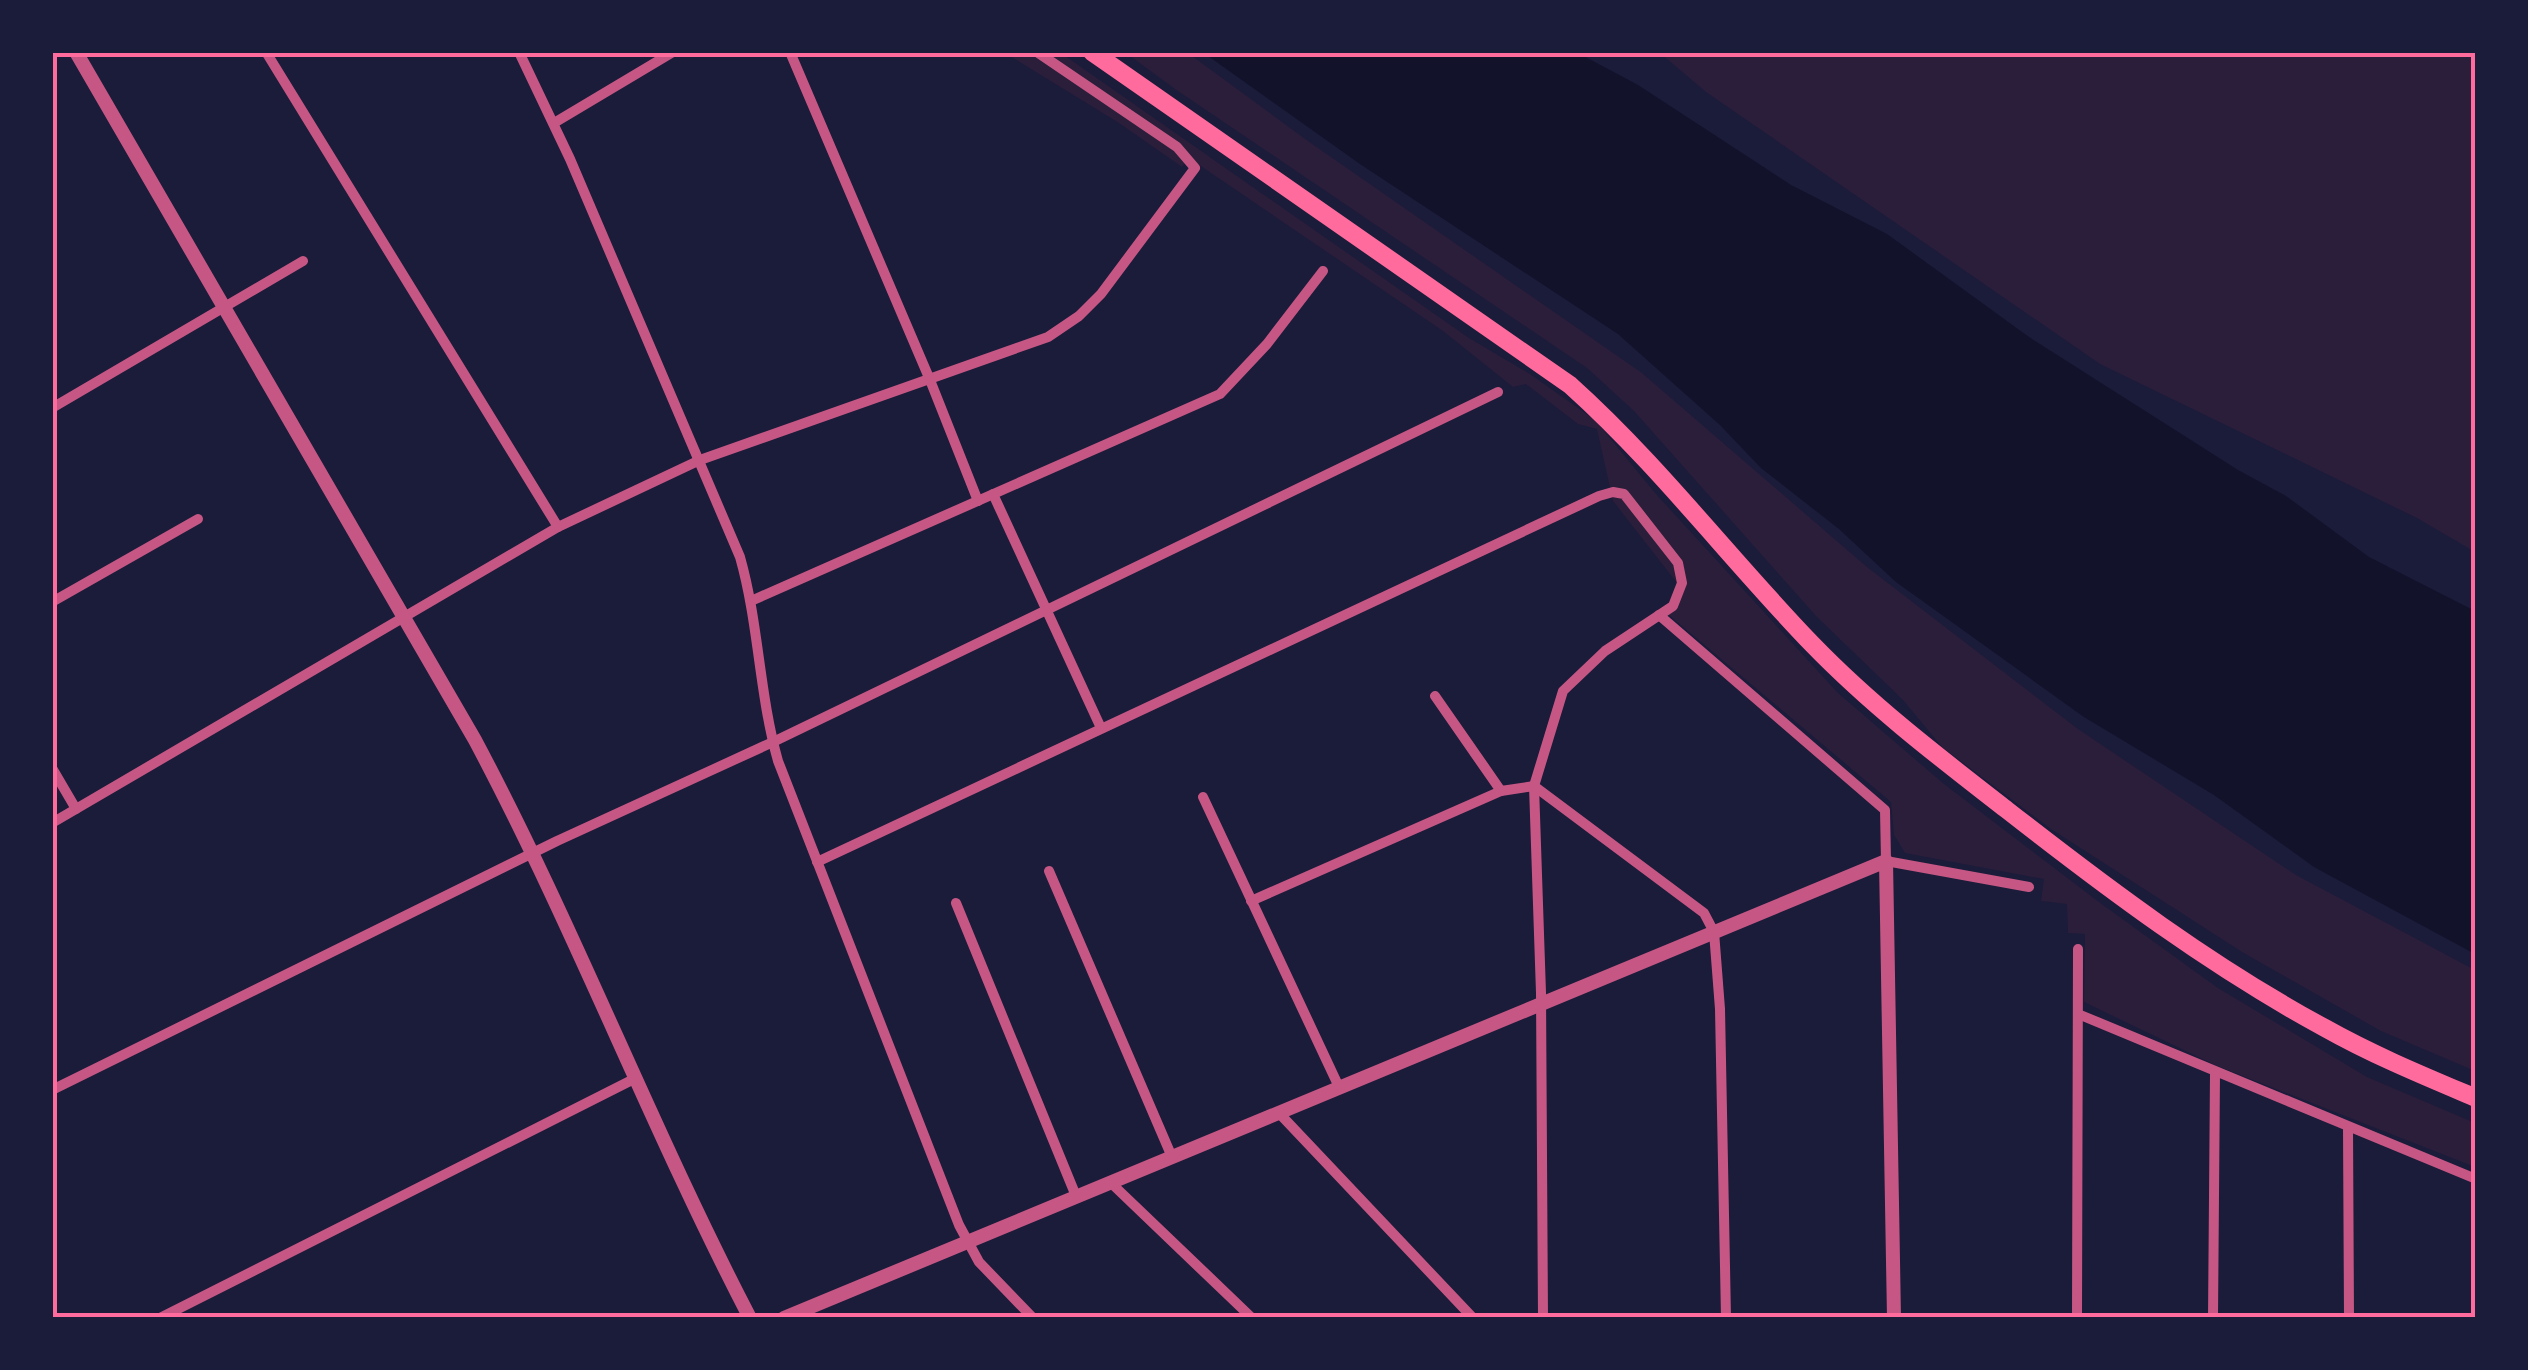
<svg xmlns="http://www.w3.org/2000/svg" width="2528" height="1370" font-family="'Space Grotesk',sans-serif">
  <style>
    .green { fill: #2a1e3b }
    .water { fill: #12122b }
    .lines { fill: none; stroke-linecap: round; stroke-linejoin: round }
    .minor { stroke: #c65784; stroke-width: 10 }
    .tertiary { stroke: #c65784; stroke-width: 14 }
    .primary { stroke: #ff6b9d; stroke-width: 18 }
    .neatline { fill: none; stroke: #ff6b9d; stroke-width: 4 }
  </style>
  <rect width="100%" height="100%" fill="#1b1b3a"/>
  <g class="green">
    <polygon points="1005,53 1061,53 1469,338 1530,374 1595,420 1656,494 1838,693 1944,784 2103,905 2218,988 2367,1077 2475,1123 2475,1167 2215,1065 2084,1002 2085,934 2068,933 2067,904 2041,901 2044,879 1905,853 1894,835 1891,802 1663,610 1684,592 1613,501 1597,429 1578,424 1526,384 1513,387 1443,331 1189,158 1182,167 1119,123"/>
    <polygon points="1126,53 1188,53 1308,141 1642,373 1867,567 2078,729 2296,875 2475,970 2475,1071 2381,1031 2242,952 2051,829 1942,747 1903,700 1816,616 1634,411 1587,368 1175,89"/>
    <polygon points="1660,53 2475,53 2475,552 2417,518 2100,364 1706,92"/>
  </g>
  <polygon class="water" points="1204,53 1578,53 1638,85 1791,185 1887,234 2029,337 2238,470 2286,496 2369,557 2475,611 2475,954 2314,867 2214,795 2084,717 1896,582 1839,529 1761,468 1720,425 1618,334 1360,164"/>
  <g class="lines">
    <g class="minor">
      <polyline points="266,52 558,527"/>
      <path d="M519,52L570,159L740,557C759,624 759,694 778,761L959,1225L979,1262L1033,1318"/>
      <polyline points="790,52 930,380 978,501"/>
      <polyline points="554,123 673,52"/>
      <polyline points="52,408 303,261"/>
      <polyline points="993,494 1101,728"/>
      <polyline points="751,601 1220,394 1267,344 1323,271"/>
      <polyline points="52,602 198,519"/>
      <polyline points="1659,615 1885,810 1886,861 2029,887"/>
      <polyline points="1435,696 1501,791"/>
      <polyline points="52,768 76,809"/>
      <polyline points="1203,797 1339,1087"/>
      <polyline points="52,823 558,527 700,460 1048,337 1079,316 1101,294 1195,168 1177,147 1037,52"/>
      <polyline points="817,862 1599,496 1613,492 1624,494 1678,563 1682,583 1673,606 1605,651 1563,691 1534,786 1541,993 1543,1318"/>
      <polyline points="1049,871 1172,1157"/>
      <polyline points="1251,901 1501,791 1534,786 1704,913 1714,932 1720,1009 1726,1318"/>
      <polyline points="956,903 1076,1196"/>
      <polyline points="2078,1014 2476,1179"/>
      <polyline points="52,1090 557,841 773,742 1498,392"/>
      <polyline points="1278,1112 1473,1318"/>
      <polyline points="2348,1127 2349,1318"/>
      <polyline points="1110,1182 1252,1318"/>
      <polyline points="160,1318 634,1079"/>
      <polyline points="2077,1318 2078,949"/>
      <polyline points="2213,1318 2215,1073"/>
    </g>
    <g class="tertiary">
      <path d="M76,52L475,740C575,928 651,1128 750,1318"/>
      <polyline points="784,1318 1886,861 1894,1318"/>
    </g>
    <path class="primary" d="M1092,52L1570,385C1658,464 1730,559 1812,644C1872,706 1940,758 2007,810C2108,889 2212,967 2325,1028C2373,1055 2424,1076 2476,1098"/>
  </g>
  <rect width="2528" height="1370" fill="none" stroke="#1b1b3a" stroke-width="110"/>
  <rect x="55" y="55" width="2418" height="1260" class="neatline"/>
</svg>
